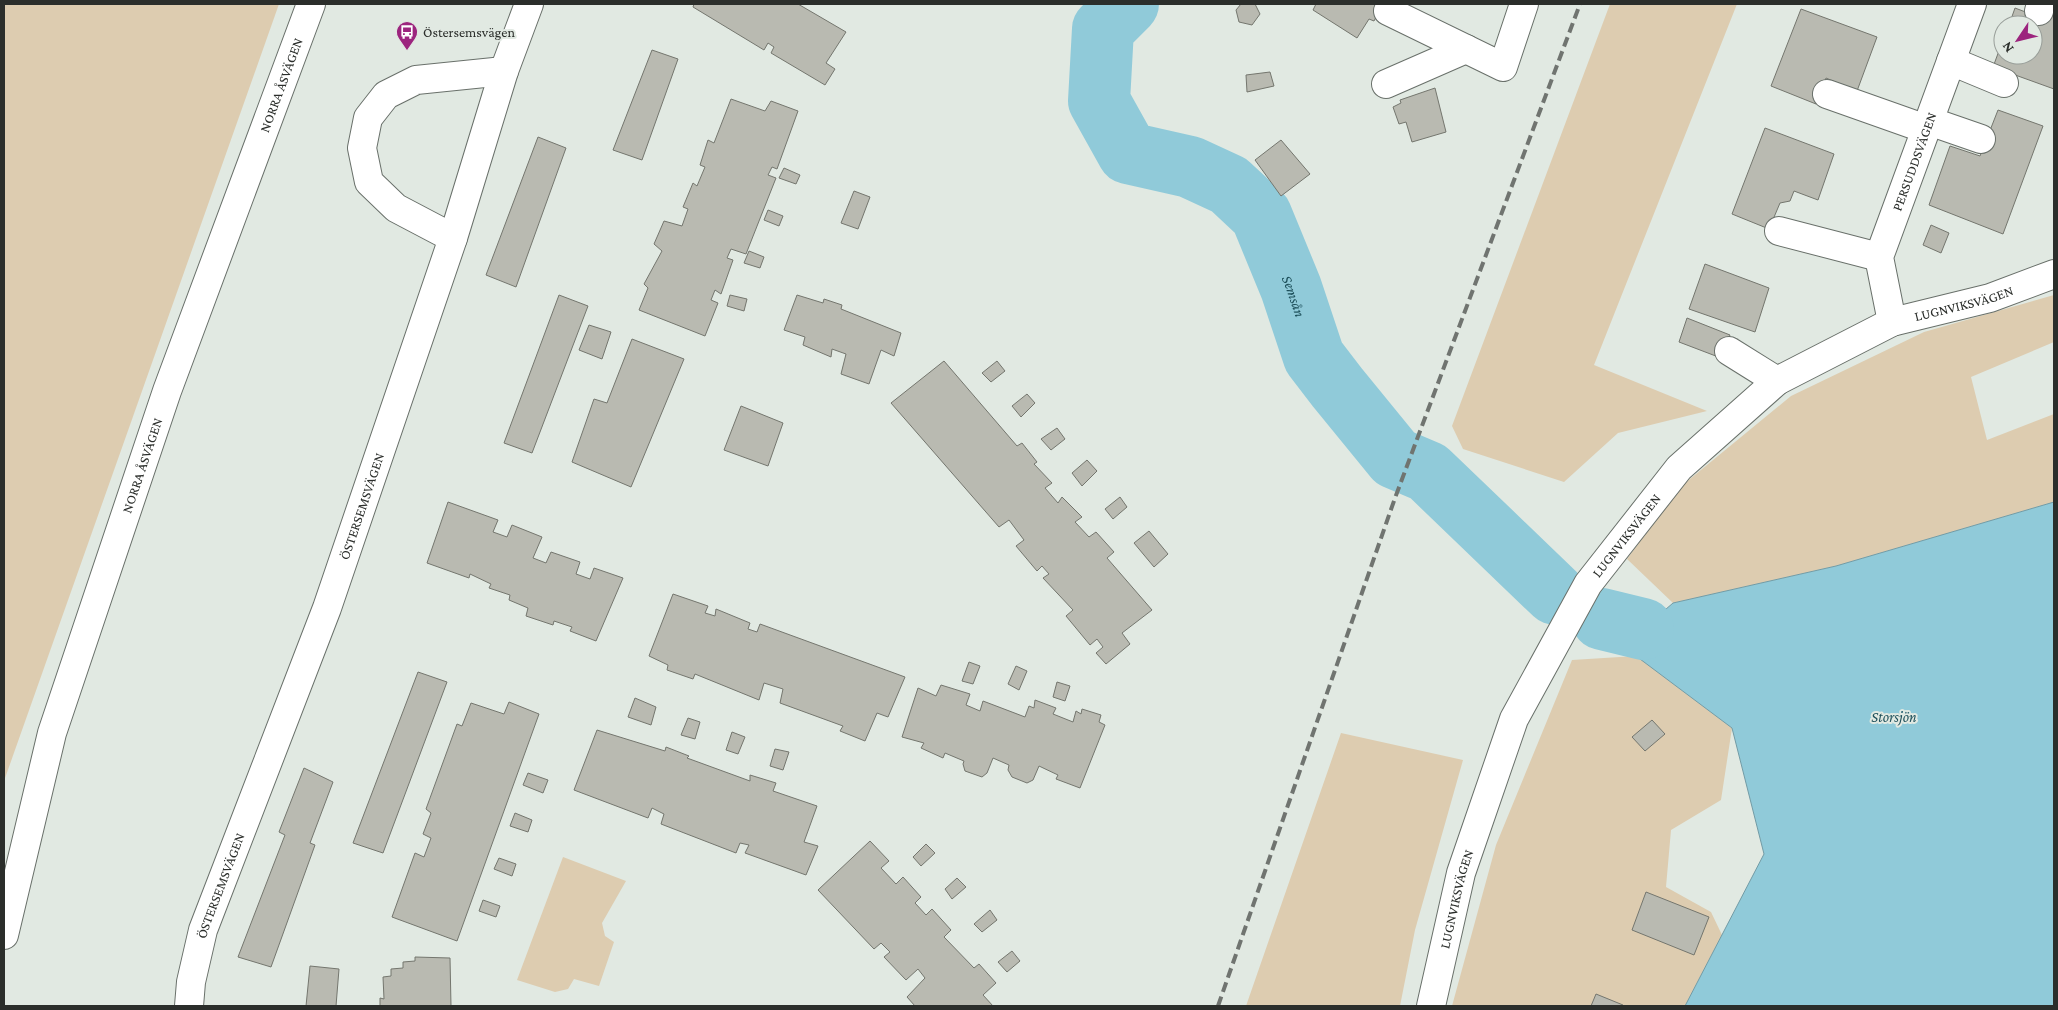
<svg xmlns="http://www.w3.org/2000/svg" width="2058" height="1010" font-family="'Crimson Pro',serif">
  <style>
    .green { fill: #ddccb0 }
    .water { fill: #90cad9; stroke: #729ba5 }
    .lines { fill: none; stroke-linecap: round; stroke-linejoin: round }
    .river { stroke: #90cad9; stroke-width: 62 }
    .building { fill: #b9bab1; stroke: #74766e }
    .minor-casing { stroke: #69706a; stroke-width: 30 }
    .minor { stroke: #fff; stroke-width: 28 }
    .rail { stroke: #707470; stroke-width: 4; stroke-dasharray: 10 5; stroke-linecap: butt }
    .labels { text-anchor: middle; dominant-baseline: central; stroke-width: 4; stroke-linejoin: round; paint-order: stroke }
    .poi-label { font-size: 14px; fill: #2b2e2b; stroke: #e1e9e2; text-anchor: start }
    .street-label { font-size: 14px; fill: #2b2e2b; stroke: #e1e9e2 }
    .water-label { font-size: 15px; font-style: italic; fill: #1d4f5a; stroke: #e1e9e2 }
  </style>
  <rect width="100%" height="100%" fill="#e1e9e2"/>
  <g class="green">
    <polygon points="4,4 279,4 4,781"/>
    <polygon points="1610,4 1737,4 1594,365 1707,411 1618,433 1564,482 1463,449 1452,426"/>
    <polygon points="2054,295 2054,342 1971,377 1987,440 2054,414 2054,502 1836,566 1673,603 1627,559 1679,488 1791,396 1924,332"/>
    <polygon points="1636,656 1732,728 1721,800 1671,830 1666,887 1711,912 1722,935 1685,1006 1452,1006 1496,845 1572,660"/>
    <polygon points="1341,733 1463,760 1415,930 1400,1006 1246,1006"/>
    <polygon points="563,857 626,881 602,923 605,936 614,942 599,986 574,979 568,989 555,992 517,980"/>
  </g>
  <polygon class="water" points="2054,502 2054,1006 1685,1006 1764,854 1732,728 1636,656 1643,629 1673,603 1836,566"/>
  <g class="lines">
    <g class="river">
      <path id="s1" d="M1128,4L1103,29L1099,101L1128,153L1190,167L1229,185L1261,215L1291,288L1314,357L1337,387L1395,458L1428,472L1555,594"/>
      <polyline points="1602,619 1643,629"/>
    </g>
  </g>
  <g class="building">
    <polygon points="694,4 798,4 846,32 826,63 835,69 825,85 771,53 774,47 768,43 764,50 693,7"/>
    <polygon points="1241,4 1255,4 1260,14 1252,25 1239,22 1236,10"/>
    <polygon points="1316,4 1383,4 1374,21 1369,19 1357,38 1313,10"/>
    <polygon points="2054,4 2054,89 1993,67 2003,40 2003,55 2033,55 2033,25 2009,25 2015,8 2044,19"/>
    <polygon points="1801,9 1877,37 1857,91 1826,78 1816,104 1771,86"/>
    <polygon points="652,50 678,59 642,160 613,150"/>
    <polygon points="1270,72 1274,86 1247,92 1246,75"/>
    <polygon points="1435,88 1446,132 1412,142 1406,122 1399,124 1393,107 1401,103 1400,100"/>
    <polygon points="731,99 765,111 771,101 798,111 777,169 772,167 768,175 776,178 746,254 731,249 727,258 733,260 721,294 715,290 711,300 718,303 705,336 639,310 648,288 644,284 662,251 654,244 664,221 682,226 688,209 683,207 693,183 697,186 705,167 700,165 708,140 714,143"/>
    <polygon points="1998,110 2043,126 2003,234 1929,205 1950,146 1980,156"/>
    <polygon points="1765,128 1834,154 1818,200 1794,191 1790,201 1780,203 1769,229 1732,214"/>
    <polygon points="538,137 566,148 516,287 486,275"/>
    <polygon points="1281,140 1310,174 1281,196 1255,160"/>
    <polygon points="784,168 800,175 796,184 779,178"/>
    <polygon points="854,191 870,197 858,229 841,223"/>
    <polygon points="768,210 783,216 779,226 764,220"/>
    <polygon points="1931,225 1949,233 1941,253 1923,245"/>
    <polygon points="749,251 764,257 760,268 744,263"/>
    <polygon points="1705,264 1769,288 1755,332 1689,309"/>
    <polygon points="559,295 588,306 532,453 504,443"/>
    <polygon points="730,295 747,299 744,311 727,306"/>
    <polygon points="797,295 823,303 824,299 842,305 841,309 901,333 894,356 881,350 869,384 841,374 846,354 832,349 831,357 803,345 805,337 784,330"/>
    <polygon points="1687,318 1730,335 1721,358 1679,342"/>
    <polygon points="589,325 611,332 602,359 579,350"/>
    <polygon points="632,339 684,359 631,487 572,462 594,399 607,403"/>
    <polygon points="944,361 1017,446 1022,443 1037,462 1034,464 1052,483 1045,488 1058,503 1062,497 1082,517 1075,522 1089,537 1096,532 1114,552 1107,558 1152,610 1122,633 1130,644 1106,664 1096,653 1103,647 1097,639 1090,645 1066,616 1073,610 1043,578 1049,574 1042,566 1037,571 1016,546 1024,540 1009,520 999,527 891,403"/>
    <polygon points="997,361 1005,371 991,382 982,373"/>
    <polygon points="1027,394 1035,403 1021,417 1012,406"/>
    <polygon points="741,406 783,423 768,466 724,450"/>
    <polygon points="1057,428 1065,439 1051,450 1041,439"/>
    <polygon points="1087,460 1097,471 1082,486 1072,473"/>
    <polygon points="1120,497 1127,507 1113,519 1105,509"/>
    <polygon points="448,502 498,520 493,532 507,537 512,525 542,537 533,558 546,563 551,552 580,562 576,574 590,579 594,568 623,578 596,641 570,631 572,627 554,621 553,625 526,616 528,608 509,600 510,595 489,588 491,584 470,574 469,578 427,563"/>
    <polygon points="1149,531 1168,554 1154,567 1134,543"/>
    <polygon points="673,594 708,606 705,613 715,616 716,609 750,623 748,629 757,632 760,624 905,677 888,717 877,713 865,741 840,731 843,726 780,703 783,689 764,683 759,700 695,674 693,679 667,670 668,665 649,656"/>
    <polygon points="969,662 980,666 973,684 962,681"/>
    <polygon points="1016,666 1027,671 1019,690 1008,684"/>
    <polygon points="418,672 447,682 383,853 353,843"/>
    <polygon points="1057,682 1070,686 1065,701 1053,697"/>
    <polygon points="941,685 970,694 966,705 980,711 983,701 1025,717 1029,706 1034,708 1035,700 1056,708 1053,714 1073,722 1076,711 1081,714 1082,709 1101,715 1099,722 1105,725 1080,788 1056,779 1058,775 1039,766 1033,780 1027,783 1012,777 1008,770 1009,765 993,758 987,773 982,777 965,771 963,764 964,761 945,753 943,758 921,748 924,743 902,737 918,688 936,696"/>
    <polygon points="635,698 656,707 651,725 628,717"/>
    <polygon points="509,702 539,714 457,941 392,917 415,853 424,857 431,838 423,834 431,813 426,809 457,724 462,726 471,703 504,714"/>
    <polygon points="688,718 700,722 695,739 681,735"/>
    <polygon points="1652,720 1665,734 1645,751 1632,737"/>
    <polygon points="597,730 665,751 666,747 689,756 687,758 750,781 750,775 776,783 773,791 817,806 804,842 818,846 806,875 745,853 749,845 740,843 736,853 661,824 664,814 652,808 648,818 574,790"/>
    <polygon points="732,732 745,737 738,754 726,750"/>
    <polygon points="775,749 789,752 783,770 770,766"/>
    <polygon points="304,768 333,782 310,843 315,845 271,967 238,957 285,835 279,832"/>
    <polygon points="528,773 548,780 543,793 523,785"/>
    <polygon points="515,813 532,820 528,832 510,826"/>
    <polygon points="870,841 889,861 881,868 896,884 903,877 921,897 915,903 926,915 932,909 951,930 944,937 974,968 979,964 996,983 983,995 993,1006 915,1006 907,997 925,978 918,969 906,980 884,957 890,952 881,943 874,949 818,890"/>
    <polygon points="926,844 935,853 921,866 913,857"/>
    <polygon points="499,858 516,864 512,876 494,869"/>
    <polygon points="957,878 966,887 952,899 945,889"/>
    <polygon points="1646,892 1709,917 1694,955 1632,930"/>
    <polygon points="483,900 500,906 496,917 479,911"/>
    <polygon points="990,910 997,920 982,932 974,924"/>
    <polygon points="1012,951 1020,961 1007,972 998,962"/>
    <polygon points="415,957 450,958 451,1006 380,1006 380,998 384,999 383,977 391,976 391,969 403,968 403,962 415,961"/>
    <polygon points="310,966 339,969 336,1006 306,1006"/>
    <polygon points="1596,994 1623,1005 1623,1006 1591,1006"/>
  </g>
  <g class="lines">
    <g class="minor-casing">
      <g id="minor">
        <polyline points="1388,11 1503,67 1524,4"/>
        <polyline points="2039,11 2041,4"/>
        <polyline points="1951,61 2004,83"/>
        <polyline points="1386,84 1466,49"/>
        <polyline points="1827,94 1926,129"/>
        <polyline points="1929,121 1981,139"/>
        <polyline points="1779,231 1879,257"/>
        <polyline points="453,238 396,208 369,182 362,148 368,118 386,95 416,80 504,71"/>
        <path id="s2" d="M1892,322L1879,257L1972,4"/>
        <polyline points="1729,351 1777,381"/>
        <path id="s3" d="M4,935L52,733L167,391L311,4"/>
        <path id="s4" d="M189,1006L191,982L203,930L327,608L453,238L504,71L529,4"/>
        <path id="s5" d="M1431,1006L1461,873L1514,719L1588,584L1679,468L1777,381L1892,322L1990,298L2054,274"/>
      </g>
    </g>
    <use href="#minor" class="minor"/>
    <polyline class="rail" points="1218,1006 1395,498 1580,4"/>
  </g>
  <defs>
    <g id="bus-pin" transform="scale(1.125)"><path d="M0 17L-7.5 6A9.5 9.5 0 1 1 7.5 6Z" fill="#9c247e" stroke="#e1e9e2"/><path d="M-5-6H5V4H4V6H2V4H-2V6H-4V4H-5ZM-3.5-4V0h7V-4ZM-3.5 1.2v1.5H-2V1.2ZM2 1.2v1.5H3.5V1.2Z" fill="#fff"/></g>
  </defs>
  <g fill-rule="evenodd">
    <use href="#bus-pin" x="407" y="32"/>
  </g>
  <g class="labels">
    <g class="poi-label">
      <text x="423" y="32">Östersemsvägen</text>
    </g>
    <g class="street-label">
      <text stroke="none"><textPath href="#s3" startOffset="895">NORRA ÅSVÄGEN</textPath></text>
      <text stroke="none"><textPath href="#s2" startOffset="168">PERSUDDSVÄGEN</textPath></text>
      <text stroke="none"><textPath href="#s5" startOffset="935">LUGNVIKSVÄGEN</textPath></text>
      <text stroke="none"><textPath href="#s3" startOffset="490">NORRA ÅSVÄGEN</textPath></text>
      <text stroke="none"><textPath href="#s4" startOffset="530">ÖSTERSEMSVÄGEN</textPath></text>
      <text stroke="none"><textPath href="#s5" startOffset="515">LUGNVIKSVÄGEN</textPath></text>
      <text stroke="none"><textPath href="#s4" startOffset="125">ÖSTERSEMSVÄGEN</textPath></text>
      <text stroke="none"><textPath href="#s5" startOffset="110">LUGNVIKSVÄGEN</textPath></text>
    </g>
    <g class="water-label">
      <text stroke="none"><textPath href="#s1" startOffset="405">Semsån</textPath></text>
      <text x="1894" y="717">Storsjön</text>
    </g>
  </g>
  <rect width="2058" height="1010" fill="none" stroke="#2b2e2b" stroke-width="10"/>
  <g transform="translate(2018 40) rotate(235)"><circle r="24" fill="#e1e9e2" stroke="#989e99"/>
  <path d="M0-4L9 19L0 12L-9 19Z" fill="#9c247e"/>
  <text y="-8" font-size="14" font-weight="bold" text-anchor="middle" fill="#2b2e2b">N</text>
  </g>
</svg>
